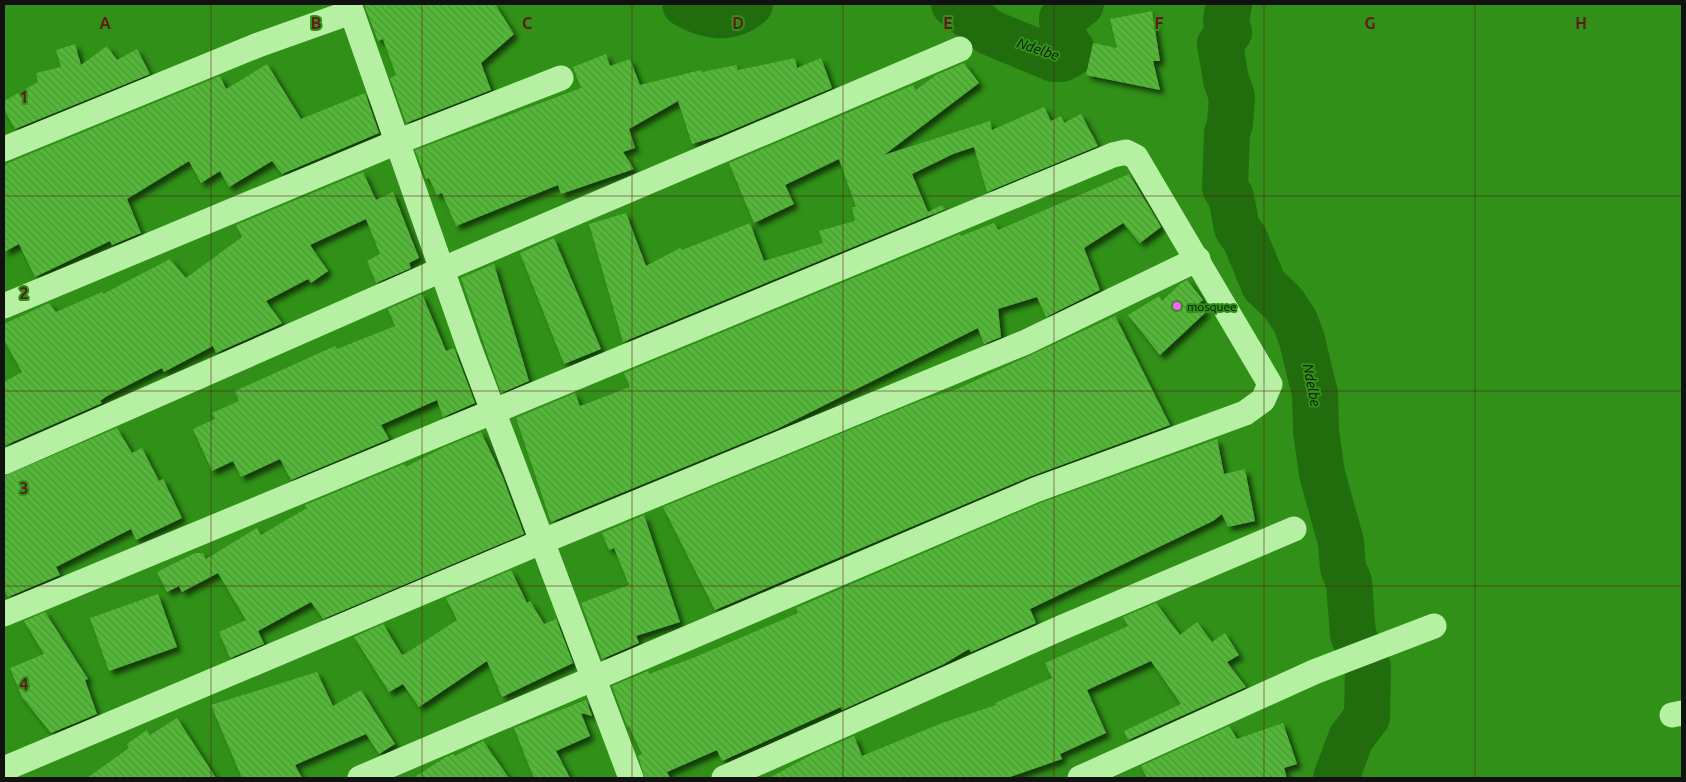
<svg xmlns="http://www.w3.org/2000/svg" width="1686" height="782" font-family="Ubuntu,sans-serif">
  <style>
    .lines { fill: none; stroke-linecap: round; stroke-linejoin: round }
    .river { stroke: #216d0e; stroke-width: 46 }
    .building { fill: url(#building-back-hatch); filter: url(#shadow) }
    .minor { stroke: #b5f0a3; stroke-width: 25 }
    .grid { fill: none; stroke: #601a1a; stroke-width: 1; stroke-opacity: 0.55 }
    .poi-dot { fill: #f562ff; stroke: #309017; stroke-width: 2 }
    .labels { text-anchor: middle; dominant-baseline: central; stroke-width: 4; stroke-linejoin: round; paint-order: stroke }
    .poi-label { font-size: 12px; fill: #111; stroke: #309017; text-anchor: start }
    .water-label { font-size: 14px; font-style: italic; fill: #111; stroke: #309017 }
    .grid-label { font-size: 16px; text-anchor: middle; font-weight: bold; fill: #601a1a; stroke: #309017; stroke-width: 4; stroke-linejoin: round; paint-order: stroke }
  </style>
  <defs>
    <pattern id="building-back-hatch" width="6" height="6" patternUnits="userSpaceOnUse" patternTransform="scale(1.25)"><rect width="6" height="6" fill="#56b63b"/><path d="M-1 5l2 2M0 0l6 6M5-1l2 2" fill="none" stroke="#4a9b33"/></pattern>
    <filter id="shadow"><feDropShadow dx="4.5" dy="4.5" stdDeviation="2.5" flood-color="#0009"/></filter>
  </defs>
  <rect width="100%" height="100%" fill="#309017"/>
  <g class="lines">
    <g class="river">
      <path d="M685,4C707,17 730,21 750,4"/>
      <polyline points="954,4 989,32 1054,59 1062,59 1071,54 1072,50 1063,37 1062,19 1081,4"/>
      <polyline points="1229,4 1226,20 1229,32 1220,44 1226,80 1232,97 1230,124 1227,133 1225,188 1231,197 1237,228 1245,239 1264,285 1283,303 1295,321 1302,340 1315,394 1316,431 1322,474 1341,542 1343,568 1349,582 1353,635 1368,667 1367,717 1351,738 1336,778"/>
    </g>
  </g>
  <g class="building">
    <polygon points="364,4 495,4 514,34 481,63 491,90 406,123 390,78 396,75 383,39 378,41"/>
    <polygon points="1152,11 1160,61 1153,61 1160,90 1086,75 1093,43 1117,48 1110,19"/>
    <polygon points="75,44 81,65 107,46 117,60 137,49 150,74 15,129 4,109 4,101 38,82 36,73 61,67 56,50"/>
    <polygon points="606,54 610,66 630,59 640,85 701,70 702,72 736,65 738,70 795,58 797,68 821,58 832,88 718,136 692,144 678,101 629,129 635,148 623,152 634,169 561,194 558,185 456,226 442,193 437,195 429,178 426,179 415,150 581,88 573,67"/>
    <polygon points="964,63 979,83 884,155 990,121 992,130 1044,107 1051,121 1061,116 1064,123 1081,114 1098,146 987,192 974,147 953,154 912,174 928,212 942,205 945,209 623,342 589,224 626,213 646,266 680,248 682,250 750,223 764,261 823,243 819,231 855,221 852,207 856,207 839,159 785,185 794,204 754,223 729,163 913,85 916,90 936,75"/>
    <polygon points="267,64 301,119 365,93 379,133 282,174 272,161 229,187 220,171 201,183 189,161 127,199 141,233 112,245 110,241 35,277 19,244 4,252 4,166 8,163 220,76 226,89"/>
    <polygon points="363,172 376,200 393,192 419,258 409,263 411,268 376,283 367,261 380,254 366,219 310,245 328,271 311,283 308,279 266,301 282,323 279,325 216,353 213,346 164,372 162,368 107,396 100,401 102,403 6,445 4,441 4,382 22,372 4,340 4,324 49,303 56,312 102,292 103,294 170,259 186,278 242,237 236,225"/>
    <polygon points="1129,174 1161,227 1140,243 1123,223 1084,248 1100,290 1046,317 1037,297 998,309 1001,337 984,344 978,328 777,429 551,522 516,418 575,393 580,406 630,387 624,373 960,234 961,236 994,223 998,230"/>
    <polygon points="554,238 601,349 564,364 520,253"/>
    <polygon points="494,264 529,381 501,393 461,278"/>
    <polygon points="1187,280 1203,300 1198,304 1206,312 1160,355 1128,315 1159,296 1162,301 1180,284"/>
    <polygon points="422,294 446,351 454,348 475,403 443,417 437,400 381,425 389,439 291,480 280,459 241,477 233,461 212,471 193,429 215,419 212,413 239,401 235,391 335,346 337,349 395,326 388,309"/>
    <polygon points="1115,316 1170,425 1029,477 715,610 663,507 922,400 957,389"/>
    <polygon points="117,428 132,453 142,448 159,481 163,479 182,518 136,540 131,529 56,567 60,575 8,597 4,590 4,476"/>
    <polygon points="481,432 503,478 524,534 323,619 311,602 258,631 264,644 230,658 219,632 246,620 218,573 182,592 179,586 167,592 157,572 195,553 203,553 206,559 257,528 261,535 307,508 305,505 404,464 406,467 442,448"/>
    <polygon points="1217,439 1224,474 1245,469 1255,521 1228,527 1222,514 1213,521 1030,609 1036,623 971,652 969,649 944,664 842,710 841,707 722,761 717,750 667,772 670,778 645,778 638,756 642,754 629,727 627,726 612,686 648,671 649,674 693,658 798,613 796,608 1040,503"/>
    <polygon points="644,515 680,622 636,636 639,643 602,659 581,603 629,585 614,548 609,550 602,533"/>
    <polygon points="511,570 527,603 530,601 544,624 556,619 573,663 502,697 487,661 419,707 403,684 389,692 354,637 383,624 402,655 405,654 457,620 446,598"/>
    <polygon points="158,594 177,647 109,671 90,618"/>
    <polygon points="1156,603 1180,635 1197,622 1212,642 1225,633 1239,655 1227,662 1246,687 1128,740 1124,731 1181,704 1151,661 1087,690 1106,733 1060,754 1062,759 1007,778 769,778 815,753 854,736 862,756 942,723 996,705 995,703 1052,678 1045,663 1128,626 1123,617"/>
    <polygon points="45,612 88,679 85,680 97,714 51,733 22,697 10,668 44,654 24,621"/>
    <polygon points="317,672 333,706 361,690 395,744 379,754 366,734 295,765 302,778 242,778 211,705"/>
    <polygon points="586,700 592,716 581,713 590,736 556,751 570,778 534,778 514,728"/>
    <polygon points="177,718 216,778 87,778 129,748 127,744 147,730 150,735"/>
    <polygon points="1283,723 1297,764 1284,768 1287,778 1147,778 1141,766 1229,726 1237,739"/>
    <polygon points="483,741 509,778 413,778 446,757 453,754 455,756"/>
  </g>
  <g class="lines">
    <g class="minor">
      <polyline points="349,4 469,347 631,778"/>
      <polyline points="4,149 258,45 351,12"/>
      <polyline points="4,306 397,142 561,78"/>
      <polyline points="4,462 441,270 960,49"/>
      <polyline points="4,614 1113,155 1126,152 1136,157 1270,384 1263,400 1245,413 1035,490 360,778"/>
      <polyline points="1672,715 1682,713"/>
      <polyline points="4,769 541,542 1026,342 1198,259"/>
      <polyline points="724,778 1063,627 1294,529"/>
      <polyline points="1080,778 1314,672 1434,626"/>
    </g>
  </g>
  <path class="grid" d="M211,4V778M422,4V778M632,4V778M843,4V778M1054,4V778M1264,4V778M1475,4V778M4,196H1682M4,391H1682M4,586H1682"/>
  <circle class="poi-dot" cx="1177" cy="306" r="5"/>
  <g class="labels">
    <g class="poi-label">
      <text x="1187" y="306">mosquee</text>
    </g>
    <g class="water-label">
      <text transform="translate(1038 49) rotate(18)">Ndelbe</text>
      <text transform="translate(1312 385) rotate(79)">Ndelbe</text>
    </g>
  </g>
  <g class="grid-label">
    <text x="105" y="29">A</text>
    <text x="316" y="29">B</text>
    <text x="527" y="29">C</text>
    <text x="738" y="29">D</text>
    <text x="948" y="29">E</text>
    <text x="1159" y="29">F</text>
    <text x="1370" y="29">G</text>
    <text x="1581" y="29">H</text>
    <text x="24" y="103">1</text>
    <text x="24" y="299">2</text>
    <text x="24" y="494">3</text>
    <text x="24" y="690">4</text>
  </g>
  <rect width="1686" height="782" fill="none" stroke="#111111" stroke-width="10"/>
</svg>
